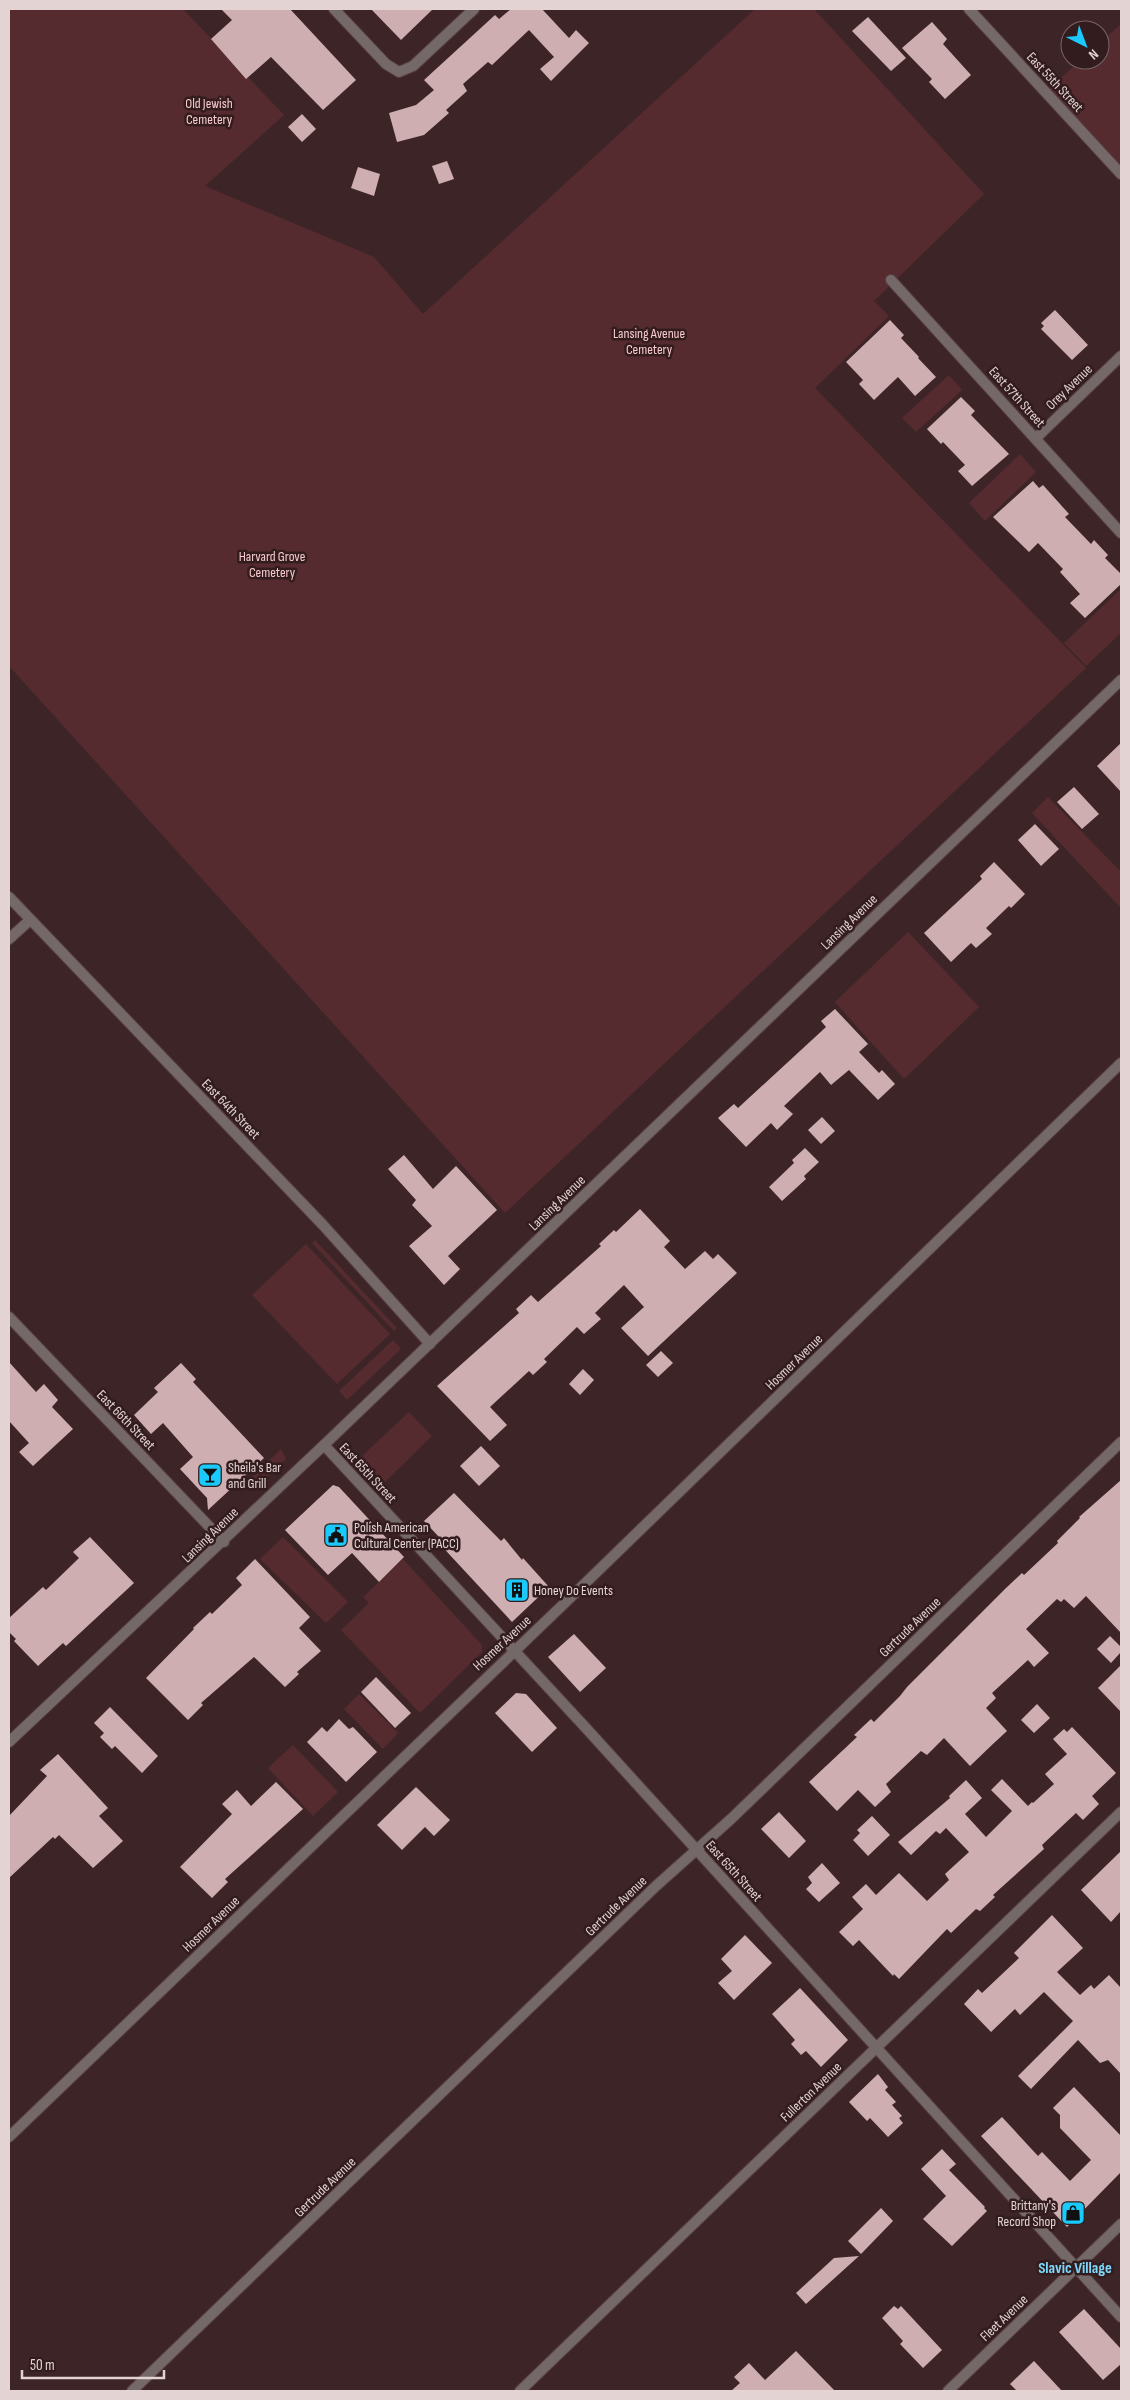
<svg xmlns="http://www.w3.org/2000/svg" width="1130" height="2400" font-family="'Sofia Sans Condensed',sans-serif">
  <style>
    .green { fill: #552b2f }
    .building { fill: #ceaeb0 }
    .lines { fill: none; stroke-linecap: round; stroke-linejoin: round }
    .minor-casing { stroke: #584143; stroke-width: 12 }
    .tertiary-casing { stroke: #584143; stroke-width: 12 }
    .minor { stroke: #756868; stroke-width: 10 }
    .tertiary { stroke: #756868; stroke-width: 10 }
    .labels { text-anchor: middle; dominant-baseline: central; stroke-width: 5; stroke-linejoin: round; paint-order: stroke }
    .street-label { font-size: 14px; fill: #e3d3d3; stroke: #331c1d }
    .park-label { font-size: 14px; fill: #f8cbcd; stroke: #331c1d }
    .poi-label { font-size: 14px; fill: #e3d3d3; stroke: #331c1d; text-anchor: start }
    .quarter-label { font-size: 16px; font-weight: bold; fill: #7dd8fb; stroke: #331c1d }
  </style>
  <rect width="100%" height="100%" fill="#3d2527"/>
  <g class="green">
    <polygon points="9,9 183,9 284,115 205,186 374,257 423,314 755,9 814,9 984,194 874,301 889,316 815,388 1086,668 505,1213 9,666"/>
    <polygon points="1121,24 1121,174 1045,92 1081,60 1100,60 1100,43"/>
    <polygon points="949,375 962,390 916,432 902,418"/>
    <polygon points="1020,454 1036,472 985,521 969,503"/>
    <polygon points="1121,589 1121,633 1086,666 1064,643"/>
    <polygon points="1048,797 1121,872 1121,908 1032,813"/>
    <polygon points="908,932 979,1007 904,1079 835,1002"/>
    <polygon points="315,1240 397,1328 394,1331 312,1243"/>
    <polygon points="306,1244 390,1334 337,1384 252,1295"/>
    <polygon points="393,1340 401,1349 347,1400 339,1391"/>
    <polygon points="409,1412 432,1436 384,1483 364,1462 363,1455"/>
    <polygon points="281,1449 286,1459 257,1487 250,1479"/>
    <polygon points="283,1537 348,1602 326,1623 260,1559"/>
    <polygon points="403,1559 482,1645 482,1652 420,1713 341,1630 369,1603 363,1597"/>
    <polygon points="359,1694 398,1733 383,1749 344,1709"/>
    <polygon points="293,1745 338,1792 313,1816 268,1768"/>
  </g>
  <g class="building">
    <polygon points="221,9 290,9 356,80 323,110 271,57 246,79 211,39 232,20"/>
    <polygon points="371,9 433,9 401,40"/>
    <polygon points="511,9 542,9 569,38 576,30 589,43 551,81 540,69 554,57 529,30 492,65 488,62 463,84 467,91 446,110 449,113 424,135 397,142 389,113 416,105 434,90 424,80 495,15 499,19"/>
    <polygon points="868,17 906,58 891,71 852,31"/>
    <polygon points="932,22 947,39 943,44 971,75 945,99 929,82 932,79 902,48"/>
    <polygon points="302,114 316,129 302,142 288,127"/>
    <polygon points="447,161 454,179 439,184 432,166"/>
    <polygon points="358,167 380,174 374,196 351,188"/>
    <polygon points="1055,310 1088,345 1072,360 1041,329 1044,326 1041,323"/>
    <polygon points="890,320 904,335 901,338 919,357 918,358 936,377 915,396 898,377 874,400 859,384 863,380 846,362"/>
    <polygon points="961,397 975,411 971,415 1009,454 972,486 958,471 965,465 943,442 941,444 927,429"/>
    <polygon points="1033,481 1039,488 1043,485 1069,514 1065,517 1091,544 1094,540 1108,555 1105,558 1121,574 1121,584 1085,618 1070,603 1080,594 1060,572 1063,569 1038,543 1029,552 993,517"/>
    <polygon points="1121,743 1121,792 1097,766"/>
    <polygon points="1074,787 1099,814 1082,829 1057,802"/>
    <polygon points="1035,824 1059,849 1041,866 1018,840"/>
    <polygon points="994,862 1025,894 1011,908 1009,906 986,928 992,934 976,948 971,943 951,962 924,933 982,879 980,876"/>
    <polygon points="835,1009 868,1044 859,1052 879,1073 882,1070 895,1084 878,1100 849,1070 831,1085 820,1072 784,1106 793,1114 777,1130 771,1123 746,1147 718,1118 734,1104 738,1108 826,1027 821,1021"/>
    <polygon points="822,1117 835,1131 821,1144 808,1130"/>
    <polygon points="805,1148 819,1162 804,1176 806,1179 782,1201 769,1187 794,1163 792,1160"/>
    <polygon points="404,1155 433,1189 456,1166 497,1210 448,1256 460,1269 444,1285 409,1246 432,1226 412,1205 416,1200 388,1169"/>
    <polygon points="640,1209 670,1241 664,1247 685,1269 705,1251 713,1259 718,1254 737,1273 648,1356 621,1328 644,1307 624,1285 595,1313 601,1319 584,1334 577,1327 544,1359 547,1362 533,1375 529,1371 490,1407 507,1425 490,1441 437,1386 519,1313 516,1309 531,1295 538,1302 601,1246 599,1244 614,1230 616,1232"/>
    <polygon points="661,1351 673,1363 658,1377 646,1365"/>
    <polygon points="9,1362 36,1392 44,1384 58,1400 52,1407 73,1429 33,1466 19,1452 29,1443 9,1421"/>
    <polygon points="181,1363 196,1379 193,1382 264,1458 208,1510 207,1498 180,1469 193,1457 163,1423 151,1434 134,1415 158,1392 154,1388"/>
    <polygon points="583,1369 594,1380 580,1395 569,1384"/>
    <polygon points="481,1446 500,1466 479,1486 460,1466"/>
    <polygon points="1121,1480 1121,1633 1086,1596 1074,1608 1064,1599 1061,1602 1057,1599 1026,1629 1049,1653 1034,1667 1028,1660 992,1693 996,1698 986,1708 1007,1731 994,1743 970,1766 944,1738 927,1755 921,1751 886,1784 891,1792 875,1807 858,1790 837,1811 834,1808 809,1782 857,1737 854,1735 871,1719 874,1722 900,1696 907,1687 1006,1588 1022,1573 1024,1575 1058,1543 1057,1541 1080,1518 1079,1517"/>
    <polygon points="333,1485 339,1487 404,1557 379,1582 352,1553 328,1575 285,1530"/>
    <polygon points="454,1493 501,1541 504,1538 522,1560 523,1558 549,1587 512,1622 436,1540 439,1537 424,1521"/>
    <polygon points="90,1537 134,1583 66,1646 63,1643 38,1666 14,1641 16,1639 9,1632 9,1618 43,1587 46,1590 79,1558 73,1552"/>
    <polygon points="255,1559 310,1617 299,1628 321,1651 297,1672 299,1674 285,1687 254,1657 201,1703 203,1705 188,1720 146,1678 194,1629 193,1628 210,1612 212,1614 242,1585 236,1578"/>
    <polygon points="574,1634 606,1668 580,1692 548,1657"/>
    <polygon points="1110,1636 1121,1647 1121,1652 1111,1663 1097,1649"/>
    <polygon points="1121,1665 1121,1712 1098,1688"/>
    <polygon points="376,1677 411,1713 395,1728 361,1692"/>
    <polygon points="516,1693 526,1694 557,1728 532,1752 495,1713"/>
    <polygon points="1037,1704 1050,1718 1034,1733 1021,1720"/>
    <polygon points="110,1707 158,1756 142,1773 115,1746 112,1749 100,1737 104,1733 94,1723"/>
    <polygon points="339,1719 349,1729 353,1727 377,1752 346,1782 307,1742 322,1727 327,1732"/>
    <polygon points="1072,1727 1116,1773 1092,1796 1099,1804 1083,1820 1076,1813 1042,1845 1044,1849 993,1895 995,1897 980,1911 976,1909 951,1933 947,1929 899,1979 894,1974 893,1976 859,1940 853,1946 839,1932 863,1909 852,1897 866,1884 876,1895 899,1873 927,1901 949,1880 945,1874 969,1852 946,1828 940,1834 936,1831 911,1855 898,1842 950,1798 949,1796 966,1780 982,1798 965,1814 986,1837 1012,1811 991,1790 1002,1779 1028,1806 1032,1802 1033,1803 1054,1784 1045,1774 1067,1754 1053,1739 1064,1729 1067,1732"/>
    <polygon points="58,1754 108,1808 99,1816 123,1841 93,1868 59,1835 55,1839 53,1837 9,1878 9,1816 47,1776 40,1770"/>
    <polygon points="276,1782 303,1809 225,1879 228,1882 212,1898 180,1867 232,1814 222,1804 237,1790 251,1806"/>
    <polygon points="416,1787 450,1820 434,1836 425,1827 402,1850 377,1825"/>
    <polygon points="779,1812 806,1841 789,1858 761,1829"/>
    <polygon points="872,1816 890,1835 868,1856 853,1840 860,1833 857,1830"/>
    <polygon points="1121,1851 1121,1911 1111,1922 1081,1890"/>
    <polygon points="822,1863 840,1883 819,1902 806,1889 812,1883 808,1877"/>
    <polygon points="1052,1915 1083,1948 1057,1972 1080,1995 1091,1985 1094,1989 1109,1975 1121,1988 1121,2074 1108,2060 1100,2063 1078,2040 1031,2089 1018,2076 1073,2021 1044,1992 1020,2015 1015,2009 991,2032 964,2004 978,1989 982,1993 1019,1958 1014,1953"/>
    <polygon points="745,1935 772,1963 734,2000 718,1983 732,1971 721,1959"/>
    <polygon points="800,1988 848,2040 821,2067 806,2051 801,2055 791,2044 795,2040 772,2014"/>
    <polygon points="878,2074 888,2087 885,2090 896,2102 892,2105 902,2116 899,2118 903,2123 888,2137 870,2118 867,2121 849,2102"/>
    <polygon points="1074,2087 1121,2136 1121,2172 1067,2227 981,2136 1002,2117 1038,2156 1042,2152 1070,2181 1091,2160 1060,2128 1060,2115 1053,2108"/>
    <polygon points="942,2149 956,2164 949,2170 985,2207 984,2208 987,2211 952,2246 923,2219 946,2196 921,2169"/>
    <polygon points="881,2208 893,2221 861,2254 848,2241"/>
    <polygon points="859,2256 806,2304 796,2293 834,2258"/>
    <polygon points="894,2306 898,2309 901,2306 942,2350 923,2368 900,2344 903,2341 882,2318"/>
    <polygon points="1084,2309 1121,2349 1121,2364 1103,2380 1059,2332"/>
    <polygon points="796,2351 835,2391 731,2391 740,2383 734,2377 749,2363 765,2380"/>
    <polygon points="1034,2361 1062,2391 1017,2391 1010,2384"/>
  </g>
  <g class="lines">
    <g class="minor-casing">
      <g id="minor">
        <polyline points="334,9 386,64 399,72 413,66 474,9"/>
        <polyline points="891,280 1121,533"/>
        <polyline points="1036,438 1121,356"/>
        <polyline points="9,897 323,1225 430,1344"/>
        <polyline points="9,939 30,920"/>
        <polyline points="9,1317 224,1542"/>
        <polyline points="324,1445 1121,680"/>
        <polyline points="9,2137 571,1597 1121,1063"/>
        <polyline points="132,2391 656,1886 731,1819 1121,1442"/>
        <polyline points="520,2391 1121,1812"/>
      </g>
    </g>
    <g class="tertiary-casing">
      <g id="tertiary">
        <polyline points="969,9 1121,174"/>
        <polyline points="9,1742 324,1445 585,1727 1121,2317"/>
        <polyline points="948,2391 1121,2224"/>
      </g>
    </g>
    <use href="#minor" class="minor"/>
    <use href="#tertiary" class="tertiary"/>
  </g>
  <defs>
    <g id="bar-square" transform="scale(1.25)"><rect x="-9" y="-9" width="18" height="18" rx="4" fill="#1acafc" stroke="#331c1d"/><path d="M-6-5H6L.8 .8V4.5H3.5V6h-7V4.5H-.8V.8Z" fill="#111"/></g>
    <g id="civic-square" transform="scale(1.25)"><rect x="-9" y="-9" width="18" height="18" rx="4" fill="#1acafc" stroke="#331c1d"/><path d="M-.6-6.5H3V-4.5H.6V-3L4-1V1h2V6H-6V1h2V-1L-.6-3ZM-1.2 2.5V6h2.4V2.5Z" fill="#111"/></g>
    <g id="building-square" transform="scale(1.25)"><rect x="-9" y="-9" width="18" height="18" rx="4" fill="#1acafc" stroke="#331c1d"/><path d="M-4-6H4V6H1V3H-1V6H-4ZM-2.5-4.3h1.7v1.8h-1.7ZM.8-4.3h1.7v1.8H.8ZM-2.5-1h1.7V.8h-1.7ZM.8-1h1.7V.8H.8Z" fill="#111"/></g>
    <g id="shop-square" transform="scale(1.25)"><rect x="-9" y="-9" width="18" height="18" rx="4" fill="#1acafc" stroke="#331c1d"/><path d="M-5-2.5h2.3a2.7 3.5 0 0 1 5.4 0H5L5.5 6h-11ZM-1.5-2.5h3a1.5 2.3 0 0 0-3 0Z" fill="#111"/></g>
  </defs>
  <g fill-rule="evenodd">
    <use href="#bar-square" x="210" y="1475"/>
    <use href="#civic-square" x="336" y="1535"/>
    <use href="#building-square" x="517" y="1590"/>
    <use href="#shop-square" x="1073" y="2213"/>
  </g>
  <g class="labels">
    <g class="street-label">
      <text transform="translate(1055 82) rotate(47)">East 55th Street</text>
      <text transform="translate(1069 387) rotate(-44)">Orey Avenue</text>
      <text transform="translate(1017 397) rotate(48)">East 57th Street</text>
      <text transform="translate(849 922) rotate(-44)">Lansing Avenue</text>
      <text transform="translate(231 1109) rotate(46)">East 64th Street</text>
      <text transform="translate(557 1203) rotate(-44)">Lansing Avenue</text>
      <text transform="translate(794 1362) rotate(-44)">Hosmer Avenue</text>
      <text transform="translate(126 1420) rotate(46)">East 66th Street</text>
      <text transform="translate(368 1473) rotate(47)">East 65th Street</text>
      <text transform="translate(210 1535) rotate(-44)">Lansing Avenue</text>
      <text transform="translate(910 1627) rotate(-44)">Gertrude Avenue</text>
      <text transform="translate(502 1643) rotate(-43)">Hosmer Avenue</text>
      <text transform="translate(734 1871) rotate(48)">East 65th Street</text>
      <text transform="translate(616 1906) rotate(-44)">Gertrude Avenue</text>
      <text transform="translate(211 1924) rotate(-44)">Hosmer Avenue</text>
      <text transform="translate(811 2092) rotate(-44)">Fullerton Avenue</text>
      <text transform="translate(325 2187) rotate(-44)">Gertrude Avenue</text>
      <text transform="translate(1004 2318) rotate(-44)">Fleet Avenue</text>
    </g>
    <g class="park-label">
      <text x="209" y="103">Old Jewish<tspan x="209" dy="16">Cemetery</tspan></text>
      <text x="649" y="333">Lansing Avenue<tspan x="649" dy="16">Cemetery</tspan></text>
      <text x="272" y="556">Harvard Grove<tspan x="272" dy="16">Cemetery</tspan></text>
    </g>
    <g class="poi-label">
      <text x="228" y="1467">Sheila's Bar<tspan x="228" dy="16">and Grill</tspan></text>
      <text x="354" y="1527">Polish American<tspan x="354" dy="16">Cultural Center (PACC)</tspan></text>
      <text x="534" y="1590">Honey Do Events</text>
      <text x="1056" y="2205" text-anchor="end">Brittany's<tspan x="1056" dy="16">Record Shop</tspan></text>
    </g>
    <g class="quarter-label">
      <text x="1075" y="2268">Slavic Village</text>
    </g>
  </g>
  <rect width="1130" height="2400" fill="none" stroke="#e3d3d3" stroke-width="20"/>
  <g transform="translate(1085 45) rotate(138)"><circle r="24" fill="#331c1d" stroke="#796566"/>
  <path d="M0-4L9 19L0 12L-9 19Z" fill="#1acafc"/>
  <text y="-8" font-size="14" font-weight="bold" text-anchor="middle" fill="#e3d3d3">N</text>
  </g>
  <path d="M22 2370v8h142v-8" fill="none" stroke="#e3d3d3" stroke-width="2.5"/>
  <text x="30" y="2370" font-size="15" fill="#e3d3d3" stroke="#331c1d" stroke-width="4" paint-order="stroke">50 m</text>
</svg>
